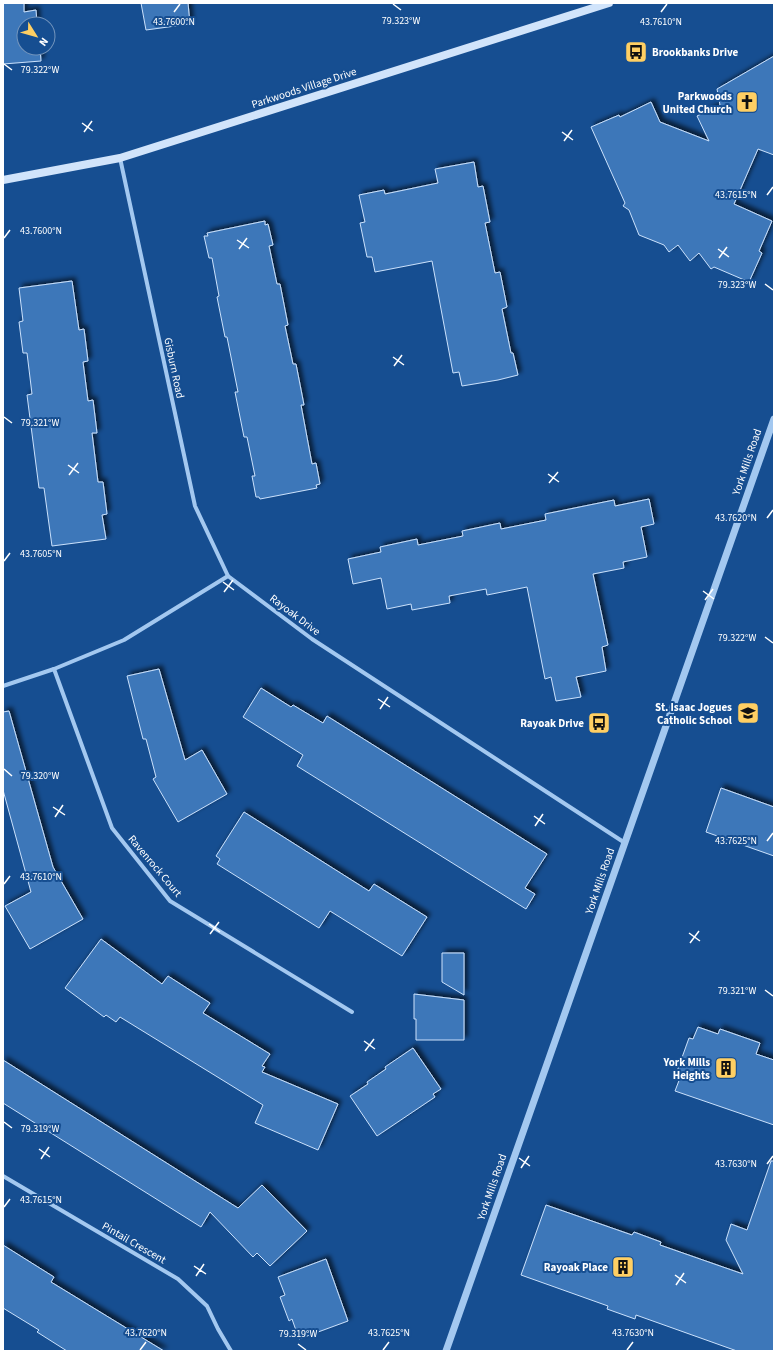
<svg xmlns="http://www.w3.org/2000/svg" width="777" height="1354" font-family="'Source Sans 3',sans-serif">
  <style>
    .building { fill: #3e77b9; stroke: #cae1fc; filter: url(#shadow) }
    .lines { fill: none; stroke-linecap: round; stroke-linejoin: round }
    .minor { stroke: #a3c8f0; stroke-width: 4 }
    .tertiary { stroke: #a3c8f0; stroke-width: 7 }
    .secondary { stroke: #d1e4fb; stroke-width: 8 }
    .ticks { fill: none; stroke: #fff; stroke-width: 1.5 }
    .labels { text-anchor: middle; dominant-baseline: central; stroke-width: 4; stroke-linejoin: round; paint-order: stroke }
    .poi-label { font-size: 11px; font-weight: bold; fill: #fff; stroke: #164e91; text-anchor: end }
    .street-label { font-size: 11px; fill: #fff; stroke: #164e91 }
    .ticks-label { font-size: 10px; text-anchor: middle; fill: #fff; stroke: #164e91; stroke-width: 4; stroke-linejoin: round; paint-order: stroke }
  </style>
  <defs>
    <filter id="shadow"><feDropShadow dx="3.5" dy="-3.5" stdDeviation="2" flood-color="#0009"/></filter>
  </defs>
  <rect width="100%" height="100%" fill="#164e91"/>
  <g class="building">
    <polygon points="3,3 24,3 24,12 36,10 37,24 24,24 24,48 40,48 41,61 3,64"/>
    <polygon points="141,3 188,3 190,24 146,30"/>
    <polygon points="774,56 774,155 758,149 734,204 772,221 759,251 762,253 749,282 714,267 711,269 699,253 690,261 678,245 669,252 664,245 639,235 629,210 623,206 625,203 591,127 619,115 620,117 651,102 660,122 709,141 697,116 720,105 717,89"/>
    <polygon points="474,162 478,187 483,186 490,222 485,223 495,273 500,272 507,307 502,309 511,353 513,353 518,375 498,380 462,386 459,372 453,373 432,261 375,272 372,257 367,257 360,223 365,222 359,195 384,190 385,194 438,183 435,169"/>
    <polygon points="265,221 265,225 268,224 273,245 269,246 277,284 280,284 288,325 285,326 293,364 296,364 304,405 301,405 312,464 316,463 320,484 316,485 317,488 260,499 259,497 256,497 252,476 255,476 247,437 244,437 235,392 238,392 227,337 225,337 217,297 219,296 212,258 209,258 204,236 208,236 207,233"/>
    <polygon points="72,281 79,330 84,329 88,361 83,362 88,401 93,400 97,433 92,433 98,482 103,482 107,514 102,515 106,539 52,546 44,488 39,488 27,395 32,394 27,353 23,353 19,322 23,321 19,288"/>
    <polygon points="649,499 654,524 641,527 647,557 623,562 624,568 593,574 608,645 602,647 606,671 576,677 581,697 556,701 551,677 545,679 527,587 487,595 486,589 449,596 450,603 412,610 411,604 387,609 381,578 353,584 348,559 381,552 380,547 417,539 418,545 463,536 462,531 500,523 501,529 546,520 545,514 614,500 615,506"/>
    <polygon points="159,669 185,760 202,750 227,794 178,822 153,779 156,777 146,739 143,739 127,676"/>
    <polygon points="261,688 291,707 293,705 323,723 327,716 547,854 525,888 535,894 526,909 297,766 303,755 243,717"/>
    <polygon points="9,711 53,867 83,919 30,949 5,906 31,892 3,790 3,712"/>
    <polygon points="721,788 774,807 774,856 706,832"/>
    <polygon points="244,812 369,891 374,884 427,917 402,956 330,911 319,928 217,864 220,859 216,856"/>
    <polygon points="101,939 162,984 168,976 210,1003 203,1013 270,1054 262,1066 265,1067 262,1072 338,1104 318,1150 255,1123 263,1105 120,1017 116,1022 106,1015 104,1017 65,988"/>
    <polygon points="442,953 464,953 464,995 442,982"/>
    <polygon points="414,994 464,1000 464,1040 416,1040 416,1019 414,1019"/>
    <polygon points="698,1027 718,1034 720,1029 760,1043 756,1054 774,1060 774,1125 675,1091 680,1078 675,1077 689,1038 693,1039"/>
    <polygon points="413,1048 441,1089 433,1094 435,1097 377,1136 350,1096 368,1084 367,1082 386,1069 385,1067"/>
    <polygon points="3,1060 238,1208 262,1185 307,1231 270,1266 257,1253 253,1257 210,1212 201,1227 3,1103"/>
    <polygon points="771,1161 774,1161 774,1351 737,1351 636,1315 635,1319 607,1309 608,1306 521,1275 546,1205 632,1235 634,1232 661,1242 660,1245 743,1274 726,1240 731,1224 747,1230"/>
    <polygon points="3,1245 54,1277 51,1282 164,1351 67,1351 37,1332 39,1330 3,1308"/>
    <polygon points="326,1259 348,1321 299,1339 292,1319 289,1321 280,1297 285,1295 278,1277"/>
  </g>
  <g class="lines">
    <g class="minor">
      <polyline points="120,158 195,506 228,576 312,639 625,843"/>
      <polyline points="54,669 112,828 170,901 352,1012"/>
      <polyline points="3,686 54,669 124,640 228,576"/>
      <polyline points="3,1176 178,1279 207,1306 218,1329 231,1351"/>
    </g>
    <polyline class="tertiary" points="446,1351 774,419"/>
    <polyline class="secondary" points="3,180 120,158 609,3"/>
  </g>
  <path class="ticks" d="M393,4L401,10M174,12L180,4M661,12L667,4M4,64L12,70M82,123L93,131M84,132L92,121M562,132L573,140M564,141L572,130M767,195L773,187M4,238L10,230M237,240L249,248M239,249L247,238M718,249L729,257M719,258L727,247M765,284L773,290M393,357L404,365M394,366L402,355M4,417L12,423M68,465L79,473M548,474L559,482M69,475L78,463M549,483L558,472M767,518L773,510M4,561L10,553M223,582L234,590M703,591L714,599M224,592L233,580M705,600L713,589M765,637L773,643M378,699L390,707M380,709L388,697M4,769L12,776M53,807L65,815M534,816L545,824M55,817L63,805M535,826L543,814M767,841L773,833M4,884L10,876M209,924L220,932M689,933L700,941M210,934L219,922M690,943L699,931M765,990L773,996M364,1041L375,1049M365,1051L374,1039M4,1122L12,1128M39,1149L50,1157M519,1158L530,1166M41,1159L49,1147M767,1164L773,1156M521,1168L529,1156M4,1207L10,1199M194,1266L206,1274M675,1275L686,1283M196,1276L204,1264M676,1285L684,1273M298,1344L306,1350M140,1350L146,1342M383,1350L389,1342M627,1350L633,1342"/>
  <defs>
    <g id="bus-square" transform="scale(1.15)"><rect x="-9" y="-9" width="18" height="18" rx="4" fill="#ffcf63" stroke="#164e91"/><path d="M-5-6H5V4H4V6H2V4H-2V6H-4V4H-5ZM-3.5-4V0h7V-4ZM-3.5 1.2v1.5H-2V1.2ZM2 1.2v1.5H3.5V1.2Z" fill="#111"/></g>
    <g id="church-square" transform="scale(1.15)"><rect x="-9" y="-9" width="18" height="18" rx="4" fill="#ffcf63" stroke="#164e91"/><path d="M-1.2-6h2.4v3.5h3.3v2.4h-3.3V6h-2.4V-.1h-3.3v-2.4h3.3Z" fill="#111"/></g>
    <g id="school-square" transform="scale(1.15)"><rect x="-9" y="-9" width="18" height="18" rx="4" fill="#ffcf63" stroke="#164e91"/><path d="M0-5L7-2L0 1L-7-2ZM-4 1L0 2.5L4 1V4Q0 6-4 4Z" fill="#111"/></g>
    <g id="building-square" transform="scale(1.15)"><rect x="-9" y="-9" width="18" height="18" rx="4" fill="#ffcf63" stroke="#164e91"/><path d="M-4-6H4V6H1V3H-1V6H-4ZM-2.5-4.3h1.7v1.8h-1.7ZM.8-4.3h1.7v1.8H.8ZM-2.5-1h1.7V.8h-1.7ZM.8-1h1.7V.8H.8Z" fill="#111"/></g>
  </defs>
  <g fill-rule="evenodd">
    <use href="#bus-square" x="636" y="52"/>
    <use href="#church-square" x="747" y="102"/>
    <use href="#school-square" x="748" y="713"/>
    <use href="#bus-square" x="599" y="723"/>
    <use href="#building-square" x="726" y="1068"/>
    <use href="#building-square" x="623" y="1267"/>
  </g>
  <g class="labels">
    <g class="poi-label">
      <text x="652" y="52" text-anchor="start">Brookbanks Drive</text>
      <text x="732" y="96">Parkwoods<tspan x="732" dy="13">United Church</tspan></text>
      <text x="732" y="707">St. Isaac Jogues<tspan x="732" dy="13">Catholic School</tspan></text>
      <text x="584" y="723">Rayoak Drive</text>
      <text x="710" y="1062">York Mills<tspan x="710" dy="13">Heights</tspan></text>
      <text x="608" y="1267">Rayoak Place</text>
    </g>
    <g class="street-label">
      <text transform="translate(304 88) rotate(-18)">Parkwoods Village Drive</text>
      <text transform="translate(174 368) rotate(78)">Gisburn Road</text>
      <text transform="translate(747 462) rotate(-71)">York Mills Road</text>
      <text transform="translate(295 615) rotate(37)">Rayoak Drive</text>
      <text transform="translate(155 866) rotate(50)">Ravenrock Court</text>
      <text transform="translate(600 881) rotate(-71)">York Mills Road</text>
      <text transform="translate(492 1187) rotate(-71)">York Mills Road</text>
      <text transform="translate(134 1243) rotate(30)">Pintail Crescent</text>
    </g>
  </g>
  <g class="ticks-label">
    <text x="401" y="24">79.323°W</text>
    <text x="174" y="25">43.7600°N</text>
    <text x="661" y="25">43.7610°N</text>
    <text x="40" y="73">79.322°W</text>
    <text x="736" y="198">43.7615°N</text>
    <text x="41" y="234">43.7600°N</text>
    <text x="737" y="288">79.323°W</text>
    <text x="40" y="426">79.321°W</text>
    <text x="736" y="521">43.7620°N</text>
    <text x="41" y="557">43.7605°N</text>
    <text x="737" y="641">79.322°W</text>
    <text x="40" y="779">79.320°W</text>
    <text x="736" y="844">43.7625°N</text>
    <text x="41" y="880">43.7610°N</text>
    <text x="737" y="994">79.321°W</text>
    <text x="40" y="1132">79.319°W</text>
    <text x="736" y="1167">43.7630°N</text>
    <text x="41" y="1203">43.7615°N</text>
    <text x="146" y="1336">43.7620°N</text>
    <text x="389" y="1336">43.7625°N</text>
    <text x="633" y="1336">43.7630°N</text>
    <text x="298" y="1337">79.319°W</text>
  </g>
  <rect width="777" height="1354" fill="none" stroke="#ffffff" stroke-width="8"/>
  <g transform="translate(36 36) rotate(127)"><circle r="19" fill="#164e91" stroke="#7395bd"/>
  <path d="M0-3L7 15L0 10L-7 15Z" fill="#ffcf63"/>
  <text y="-6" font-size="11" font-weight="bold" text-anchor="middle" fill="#ffffff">N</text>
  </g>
</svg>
